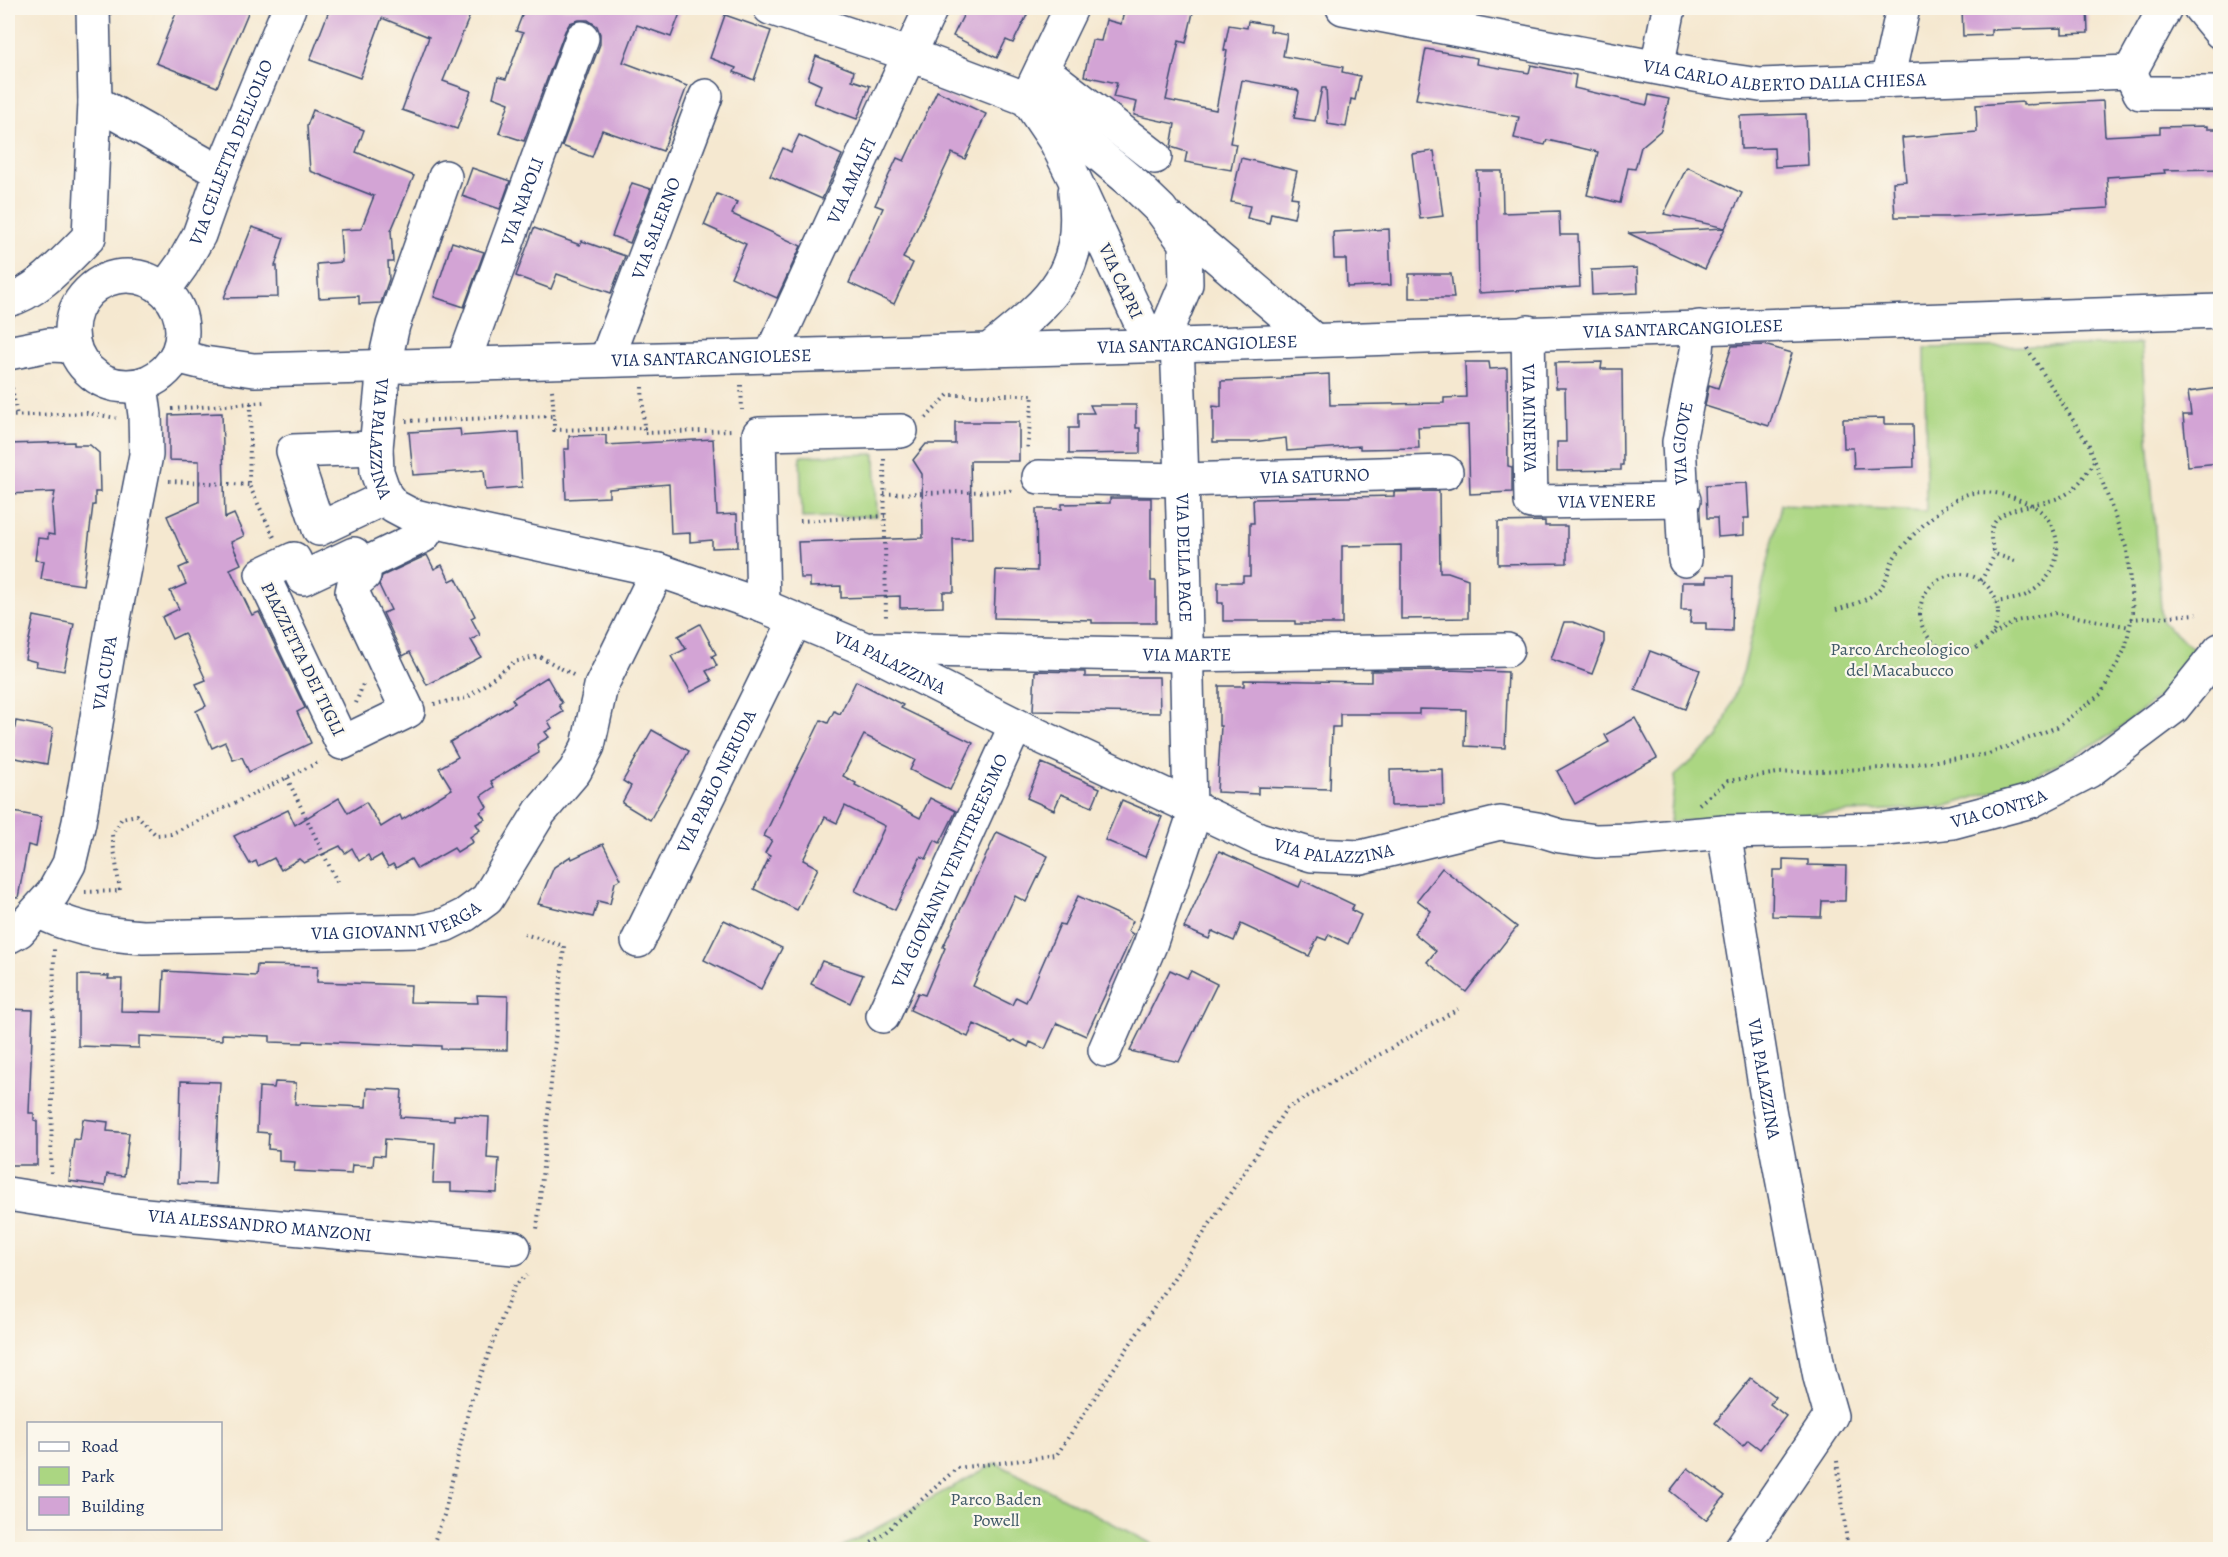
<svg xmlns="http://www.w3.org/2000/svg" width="2228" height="1557" font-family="Alegreya,serif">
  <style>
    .green { fill: #abd682; stroke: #638270; stroke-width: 1.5 }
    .building { fill: #d3a4d5 }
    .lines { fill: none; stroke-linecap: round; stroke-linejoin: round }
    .minor-casing { stroke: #3c4b6f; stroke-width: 36 }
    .major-casing { stroke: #3c4b6f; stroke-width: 36 }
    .path { stroke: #3c4b6f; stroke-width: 4; stroke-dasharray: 1.5 4.5; stroke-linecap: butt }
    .minor { stroke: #fff; stroke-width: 33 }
    .major { stroke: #fff; stroke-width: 33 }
    .labels { text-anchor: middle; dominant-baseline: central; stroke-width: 4.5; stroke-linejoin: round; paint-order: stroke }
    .street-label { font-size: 18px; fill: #1b2f5e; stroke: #fbf7ec }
    .park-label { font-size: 18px; fill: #3f5967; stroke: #fbf7ec }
  </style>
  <rect width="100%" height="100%" fill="#fbf7ec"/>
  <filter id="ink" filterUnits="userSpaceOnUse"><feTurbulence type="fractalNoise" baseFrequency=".0167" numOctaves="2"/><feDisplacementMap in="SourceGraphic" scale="12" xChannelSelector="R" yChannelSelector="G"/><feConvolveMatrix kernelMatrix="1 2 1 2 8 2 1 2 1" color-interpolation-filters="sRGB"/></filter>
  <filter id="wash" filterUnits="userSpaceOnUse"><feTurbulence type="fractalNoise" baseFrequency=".008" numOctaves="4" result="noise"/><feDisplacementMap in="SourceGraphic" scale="24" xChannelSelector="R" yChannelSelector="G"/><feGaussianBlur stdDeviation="1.35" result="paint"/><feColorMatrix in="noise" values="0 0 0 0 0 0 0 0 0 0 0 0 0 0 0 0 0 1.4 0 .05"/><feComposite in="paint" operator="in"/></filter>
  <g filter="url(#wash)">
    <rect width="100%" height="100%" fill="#f5e8d0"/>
    <g class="green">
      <polygon points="2141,344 2162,622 2201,655 2175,683 2111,735 2025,781 1944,807 1670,822 1675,776 1719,737 1744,669 1781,504 1926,511 1925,348"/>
      <polygon points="875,454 877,516 802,518 800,456"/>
      <polygon points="996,1463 1162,1549 838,1549"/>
    </g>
    <g id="blocks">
      <g class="building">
        <polygon points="178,8 250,8 217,87 156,63"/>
        <polygon points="330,8 473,8 443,81 471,91 457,129 402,110 429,37 382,18 360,78 310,60"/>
        <polygon points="525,8 682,8 671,37 637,25 623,62 687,86 663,151 602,130 592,157 562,146 600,44 600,34 597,26 588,20 579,20 570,23 565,31 524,141 499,133 509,103 493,97 498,77 506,79 523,33 516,31"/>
        <polygon points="967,8 1011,8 1027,15 1013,43 1006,40 997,58 953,36"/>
        <polygon points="1125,8 1194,8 1186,43 1179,41 1166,100 1216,110 1227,51 1224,50 1229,25 1247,28 1248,21 1271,25 1270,31 1287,34 1283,56 1343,67 1342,72 1360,76 1355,100 1351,99 1346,127 1328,124 1326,88 1322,88 1315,121 1294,118 1299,92 1297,90 1242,80 1230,143 1236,144 1231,170 1185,162 1187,152 1171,147 1175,124 1134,115 1137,102 1113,97 1117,83 1084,76 1092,40 1101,41 1106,20 1121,24"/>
        <polygon points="1962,8 2087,8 2088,33 2062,34 2062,28 1991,30 1991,35 1963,36"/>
        <polygon points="725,15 771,31 754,80 734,72 736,68 710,58"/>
        <polygon points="1426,49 1477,58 1476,64 1529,73 1531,65 1576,75 1574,88 1647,105 1649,95 1669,99 1661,130 1641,147 1635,169 1628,168 1620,203 1587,195 1598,152 1547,140 1545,145 1514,138 1519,117 1416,99"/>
        <polygon points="816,56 854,71 852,80 870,86 857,119 814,103 821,85 808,79"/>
        <polygon points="937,91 986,114 965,159 952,153 903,258 913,263 894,304 849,283 883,208 875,205 897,158 904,161"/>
        <polygon points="2103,101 2105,136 2160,133 2160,127 2207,126 2207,129 2220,129 2220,169 2164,170 2165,173 2107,177 2109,208 1948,217 1895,217 1893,182 1906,181 1902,138 1977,132 1976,105 2023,102 2023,105"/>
        <polygon points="313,110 364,130 356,152 414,176 391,231 393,262 388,262 389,279 381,303 359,304 359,296 319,298 317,264 342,262 340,230 361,229 374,196 310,171 307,126"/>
        <polygon points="1806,114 1808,165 1775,167 1774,148 1741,149 1740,116"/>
        <polygon points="799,135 842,155 822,199 770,176 783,148 791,152"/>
        <polygon points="1434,151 1443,216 1420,219 1412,154"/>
        <polygon points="1241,158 1297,171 1291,197 1298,198 1294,218 1271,213 1269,223 1247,218 1250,206 1231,202"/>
        <polygon points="1687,167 1742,193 1725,228 1664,214"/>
        <polygon points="472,168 510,181 500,209 462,196"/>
        <polygon points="1477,171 1502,171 1503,213 1559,211 1560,235 1578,235 1580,287 1479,293"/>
        <polygon points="632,183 651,189 630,243 612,236"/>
        <polygon points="717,194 737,202 732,214 801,246 777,298 731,277 746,244 704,225"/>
        <polygon points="252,227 284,238 275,266 277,266 278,297 224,298"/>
        <polygon points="534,228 580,245 582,241 625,256 611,293 557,274 551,289 516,276"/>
        <polygon points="1725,228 1705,269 1628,233"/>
        <polygon points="1389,229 1391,285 1347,287 1346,259 1334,259 1333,232"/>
        <polygon points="452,242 484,252 464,307 434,297"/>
        <polygon points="1637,268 1638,293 1592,295 1591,270"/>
        <polygon points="1409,274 1451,274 1454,298 1409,298"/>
        <polygon points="1764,345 1792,353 1769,426 1705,406 1709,385 1718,388 1732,346"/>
        <polygon points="1465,362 1489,362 1490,369 1507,368 1508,466 1512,467 1512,492 1470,494 1468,425 1418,427 1419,448 1360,449 1360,446 1287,451 1286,438 1252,442 1213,442 1213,406 1221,407 1221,381 1282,379 1282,377 1329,374 1330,405 1444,403 1444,398 1466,397"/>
        <polygon points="1602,362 1601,369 1622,369 1623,465 1621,465 1621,470 1557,471 1557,442 1566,442 1565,388 1556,388 1555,363"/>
        <polygon points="2220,388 2220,463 2188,466 2183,415 2191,415 2188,392"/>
        <polygon points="1090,405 1136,405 1136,428 1140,428 1140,453 1069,454 1069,428 1078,428 1078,413 1094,413"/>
        <polygon points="222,413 225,518 234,514 244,536 231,542 241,564 230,569 252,615 259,612 305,708 297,712 311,743 249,772 242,757 233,760 225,742 212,748 196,711 206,706 196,684 206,680 184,633 172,639 162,617 179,609 170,591 186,584 179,568 188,564 167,516 199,502 199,461 169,460 169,415"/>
        <polygon points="1884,418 1884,424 1913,424 1914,467 1854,469 1853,448 1844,448 1843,419"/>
        <polygon points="955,422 1019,422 1019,461 970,461 972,539 953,539 954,592 943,592 943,607 900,608 900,596 841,598 841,586 810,587 810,578 800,578 798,542 923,538 922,474 913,460 926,444 955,444"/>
        <polygon points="460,429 461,436 519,432 522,487 486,490 484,470 413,475 409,432"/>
        <polygon points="606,435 606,445 713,439 717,515 737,514 738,547 712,548 712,540 690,542 690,533 671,534 669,484 609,489 609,497 566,499 564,449 569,449 569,436"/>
        <polygon points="74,442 74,445 90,445 99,453 100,492 95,492 95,505 93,505 83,585 41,579 44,561 35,560 38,538 48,539 48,534 54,535 52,507 55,492 8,494 8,444"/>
        <polygon points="1747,483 1749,518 1744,518 1744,535 1718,537 1717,518 1707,518 1706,485"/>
        <polygon points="1439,491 1440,572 1448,572 1468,579 1468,618 1401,619 1401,545 1342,546 1342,624 1295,624 1295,621 1223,621 1223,603 1218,603 1218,582 1243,582 1243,576 1250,576 1250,523 1254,523 1253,499 1394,496 1394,492"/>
        <polygon points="1110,498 1151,498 1151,581 1156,581 1156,623 1092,623 1092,620 994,618 996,570 1037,571 1036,509 1062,509 1062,504 1110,503"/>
        <polygon points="1545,521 1545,526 1567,526 1567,563 1498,564 1498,522"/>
        <polygon points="427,555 434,569 442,565 450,581 456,578 475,616 471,618 480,635 471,640 481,657 427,685 410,652 403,656 383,613 391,610 379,585 382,576"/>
        <polygon points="1707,576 1733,576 1732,631 1706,630 1706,623 1690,623 1691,610 1681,610 1682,582 1707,582"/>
        <polygon points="34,616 74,624 64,671 36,666 37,662 25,659"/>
        <polygon points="1564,622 1573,622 1604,634 1604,642 1592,674 1551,659"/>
        <polygon points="700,624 716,654 712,656 717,666 706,671 712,681 691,692 671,656 686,649 678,636"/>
        <polygon points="1650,651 1700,670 1685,709 1635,690"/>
        <polygon points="1448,670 1508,672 1505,748 1465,746 1466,710 1419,709 1419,714 1340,714 1340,727 1332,727 1330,789 1258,787 1258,794 1217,792 1221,726 1219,726 1219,686 1244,686 1244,680 1371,682 1371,671"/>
        <polygon points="1035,671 1085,672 1085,677 1159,677 1160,713 1033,711"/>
        <polygon points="547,677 562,703 559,705 563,712 548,721 552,728 545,732 549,737 537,744 539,753 491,781 494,787 481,796 487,807 480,812 485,819 476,824 480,830 470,837 473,842 457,852 454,848 417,869 411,859 396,868 393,864 388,867 381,855 371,861 368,855 359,861 352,848 345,853 340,846 304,863 299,859 281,870 274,858 258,866 256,861 250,864 234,836 288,810 295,825 339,798 348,813 366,802 381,827 400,815 402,820 452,789 439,768 458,757 450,742 515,703 512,699"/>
        <polygon points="856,681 903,705 901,708 973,743 950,790 910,770 915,760 864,735 843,776 856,783 855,785 920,818 930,798 956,811 940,843 935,840 926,859 921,856 895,910 855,891 885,826 845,806 837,823 825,817 803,860 818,868 797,910 754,889 770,856 765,853 772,840 764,836 821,720 828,723 834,711 840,714"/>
        <polygon points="1635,718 1657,758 1575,804 1557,771 1609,742 1605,735"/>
        <polygon points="16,721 53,728 47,764 10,757"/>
        <polygon points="652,730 689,751 650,820 622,803 631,786 623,781"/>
        <polygon points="1042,763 1100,788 1092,807 1061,794 1054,810 1027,798"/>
        <polygon points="1443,769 1444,805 1391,806 1390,770"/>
        <polygon points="1122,800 1162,817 1145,857 1105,840"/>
        <polygon points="8,811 41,817 36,847 28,845 18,898 8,897"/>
        <polygon points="997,832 1048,856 1026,902 1015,896 973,986 1012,1005 1016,997 1026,1002 1060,924 1064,925 1078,896 1133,921 1128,931 1133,934 1086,1036 1057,1023 1045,1049 1030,1042 1028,1047 1014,1040 1012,1042 974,1024 968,1037 910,1010 918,993 925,995 945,948 943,947"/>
        <polygon points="603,844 621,879 615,882 610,904 598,901 593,917 538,904 554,867 571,856 572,859"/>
        <polygon points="1219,851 1299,887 1302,880 1354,905 1351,910 1361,915 1348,944 1329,934 1326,940 1318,937 1309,956 1241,924 1234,941 1212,931 1209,939 1184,928"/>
        <polygon points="1783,859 1808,860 1808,865 1846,866 1845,901 1822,901 1821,917 1772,916 1773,870 1783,870"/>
        <polygon points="1442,868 1517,927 1466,992 1427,962 1436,951 1414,933 1431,911 1417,900"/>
        <polygon points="724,920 782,948 761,989 704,960"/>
        <polygon points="822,961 863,975 850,1003 811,984"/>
        <polygon points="257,965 318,966 317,982 411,985 410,1002 478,1003 477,995 508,996 507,1050 441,1049 441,1046 304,1041 303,1043 270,1042 270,1036 222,1034 222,1040 139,1036 139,1048 78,1046 78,975 109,976 108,979 122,979 121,1011 162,1012 164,971 256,976"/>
        <polygon points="1170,970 1187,978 1191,971 1217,984 1179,1062 1130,1051"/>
        <polygon points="8,1009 33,1010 29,1113 34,1113 34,1120 37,1121 37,1165 8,1165"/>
        <polygon points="181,1081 220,1082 215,1184 178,1183"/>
        <polygon points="275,1082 296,1083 295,1104 366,1107 367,1088 402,1090 400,1117 454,1120 454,1115 489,1117 487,1158 499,1159 497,1193 451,1191 451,1183 433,1183 435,1143 385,1139 384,1156 374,1155 373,1166 352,1165 351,1174 294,1171 295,1162 279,1161 279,1150 268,1149 269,1133 257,1132 259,1087 274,1088"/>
        <polygon points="83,1119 108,1122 107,1131 129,1133 124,1176 107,1174 105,1186 69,1181 74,1139 80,1140"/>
        <polygon points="1751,1378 1775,1397 1770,1404 1786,1416 1760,1449 1748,1440 1743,1446 1715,1423"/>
        <polygon points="1688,1468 1725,1496 1706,1520 1670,1491"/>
      </g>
    </g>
  </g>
  <g filter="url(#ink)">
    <use href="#blocks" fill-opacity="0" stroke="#3c4b6f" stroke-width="1.5"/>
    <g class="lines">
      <g class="minor-casing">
        <g id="minor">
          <polyline points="770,8 911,55 1027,99 1058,120 1134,184 1161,210 1185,243 1186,284 1170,322 1151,345 1073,176 1056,142 1027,99"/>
          <path id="s1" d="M1343,8L1711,78L1760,85L2130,72"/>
          <polyline points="2200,8 2220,32"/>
          <polyline points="1657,67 1669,8"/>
          <polyline points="1042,69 1155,157"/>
          <polyline points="2130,72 2140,93 2220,93"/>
          <polyline points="2130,72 2165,8"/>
          <polyline points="1887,81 1903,8"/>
          <polyline points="1033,87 1071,8"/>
          <polyline points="95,102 221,173"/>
          <path id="s2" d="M445,177L393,325L384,365L376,448L377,472L385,495L394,506L411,515L451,525L658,570L763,606L865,649L1016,725L1259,839L1312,855L1361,857L1500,823L1537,829L1560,836L1596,841L1631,840L1724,832L1886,829L1952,822L2031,801L2089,771L2174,707L2220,650"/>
          <polyline points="1176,222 1314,340"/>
          <path id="s3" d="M164,290L182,265L199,235L221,173L289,8"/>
          <path d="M8,300C38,293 67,258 89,237L95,102L93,8"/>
          <path id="s4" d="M1528,332L1531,502L1684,500"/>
          <path id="s5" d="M1177,345C1184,498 1186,653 1190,807"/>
          <path d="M989,350C1049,301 1085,277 1075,192"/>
          <path id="s6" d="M771,355L931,8"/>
          <path id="s7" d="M606,360L706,96"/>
          <path id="s8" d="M463,363L582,38"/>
          <polyline points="376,448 293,451 319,529 376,502 385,495"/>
          <path id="s9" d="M1039,477L1183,480L1446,472"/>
          <polygon points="354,554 364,575 354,583 352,592 408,711 342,743 262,574 294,559 303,578"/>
          <path id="s10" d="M1685,560L1679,442L1697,351L1699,327"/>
          <polyline points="363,565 423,536 434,520"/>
          <polyline points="763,606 759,434 901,431"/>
          <path id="s11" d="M873,649L1185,655L1507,650"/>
          <path id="s12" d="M1724,832L1768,1104L1820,1377L1831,1416L1740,1550"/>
          <path id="s13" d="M39,911C71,929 107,935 143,937L418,931L445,925L465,915L487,899L540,812L575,771L588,746L601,686L658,570"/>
          <path id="s14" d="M8,937L19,931L53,893L69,864L79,822L113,624L146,455L145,415L141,385"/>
          <path id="s15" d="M638,941L795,621"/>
          <path id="s16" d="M883,1016L1016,725"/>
          <polyline points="1105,1050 1150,945 1196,809"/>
          <path id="s17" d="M8,1194L134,1214L514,1248"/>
        </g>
      </g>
      <g class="major-casing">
        <g id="major">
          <circle cx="127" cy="331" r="55"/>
          <polyline points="8,353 49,345 74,346"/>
          <path id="s18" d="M176,356L204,363L254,370L1177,345L2220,311"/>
        </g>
      </g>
      <g class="path">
        <polyline points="11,382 17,416"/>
        <polyline points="741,385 742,410"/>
        <polyline points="642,387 644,428"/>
        <polyline points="552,390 554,416"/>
        <polyline points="251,403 249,485 274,537"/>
        <polyline points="172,409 266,402"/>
        <polyline points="8,416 87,413 116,418"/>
        <polyline points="926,418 948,395 1033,395 1027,451"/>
        <polyline points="406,421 554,416 554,430 644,428 644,433 733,430"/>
        <polyline points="884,459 886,620"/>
        <polyline points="169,481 249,485"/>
        <polyline points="884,494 1010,491 1014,488"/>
        <polyline points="800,521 885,516"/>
        <path d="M2015,561L1995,554C1975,502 2034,510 2063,496C2078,488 2086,474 2094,461"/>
        <circle cx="1959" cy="613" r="39"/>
        <polyline points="1981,581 1995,554"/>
        <path d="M1836,610C1852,605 1869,601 1880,588C1889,579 1888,565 1896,555C1910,536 1945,501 1968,494C1983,490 2003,493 2017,499C2028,503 2040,508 2047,518C2066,544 2057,576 2031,592C2022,599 2008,600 1996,602"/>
        <polyline points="2131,619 2197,614"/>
        <polyline points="1993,635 2016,621 2056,613 2130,627"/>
        <polyline points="356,703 363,684"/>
        <polyline points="434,704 467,698 514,662 539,656 575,676"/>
        <polyline points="287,778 339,886"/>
        <polyline points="1699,804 1728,781 1778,773 1884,768 1989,754 2057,727 2101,694 2125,649 2133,612 2127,550 2089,445 2025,345"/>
        <polyline points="85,892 120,891 112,835 122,818 137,815 156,835 171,834 321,761"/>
        <polyline points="524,934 564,946 537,1230"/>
        <polyline points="51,1173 54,949"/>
        <polyline points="1837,1461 1848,1550"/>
        <polyline points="431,1550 444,1515 470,1404 514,1286 527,1275"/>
        <polyline points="862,1550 882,1535 957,1468 1056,1456 1286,1109 1458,1009"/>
      </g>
      <use href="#minor" class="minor"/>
      <use href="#major" class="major"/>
    </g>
  </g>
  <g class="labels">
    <g class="street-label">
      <text stroke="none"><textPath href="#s1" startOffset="448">VIA CARLO ALBERTO DALLA CHIESA</textPath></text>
      <text stroke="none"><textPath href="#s3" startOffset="154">VIA CELLETTA DELL'OLIO</textPath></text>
      <text stroke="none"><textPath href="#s6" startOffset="192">VIA AMALFI</textPath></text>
      <text stroke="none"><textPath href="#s8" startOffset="172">VIA NAPOLI</textPath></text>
      <text stroke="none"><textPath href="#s7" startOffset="141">VIA SALERNO</textPath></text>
      <text transform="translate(1121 281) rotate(65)">VIA CAPRI</text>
      <text stroke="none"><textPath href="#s18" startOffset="1509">VIA SANTARCANGIOLESE</textPath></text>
      <text stroke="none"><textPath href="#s18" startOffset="1023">VIA SANTARCANGIOLESE</textPath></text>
      <text stroke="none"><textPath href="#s18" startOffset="537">VIA SANTARCANGIOLESE</textPath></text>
      <text stroke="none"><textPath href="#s4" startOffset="86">VIA MINERVA</textPath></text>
      <text stroke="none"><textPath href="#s2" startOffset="272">VIA PALAZZINA</textPath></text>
      <text stroke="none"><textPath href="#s10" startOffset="117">VIA GIOVE</textPath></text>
      <text stroke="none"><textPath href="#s9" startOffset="276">VIA SATURNO</textPath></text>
      <text stroke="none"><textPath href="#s4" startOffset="246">VIA VENERE</textPath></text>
      <text stroke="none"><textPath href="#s5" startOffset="213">VIA DELLA PACE</textPath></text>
      <text stroke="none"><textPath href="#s11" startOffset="314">VIA MARTE</textPath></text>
      <text transform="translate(303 659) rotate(64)">PIAZZETTA DEI TIGLI</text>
      <text stroke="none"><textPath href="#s2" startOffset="866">VIA PALAZZINA</textPath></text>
      <text stroke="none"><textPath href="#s14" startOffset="291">VIA CUPA</textPath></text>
      <text stroke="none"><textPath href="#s15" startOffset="178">VIA PABLO NERUDA</textPath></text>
      <text stroke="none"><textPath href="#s2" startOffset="2026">VIA CONTEA</textPath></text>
      <text stroke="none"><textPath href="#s2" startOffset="1352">VIA PALAZZINA</textPath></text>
      <text stroke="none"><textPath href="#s16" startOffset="160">VIA GIOVANNI VENTITREESIMO</textPath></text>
      <text stroke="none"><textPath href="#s13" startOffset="363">VIA GIOVANNI VERGA</textPath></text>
      <text stroke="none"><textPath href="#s12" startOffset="250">VIA PALAZZINA</textPath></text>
      <text stroke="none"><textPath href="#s17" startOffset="254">VIA ALESSANDRO MANZONI</textPath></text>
    </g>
    <g class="park-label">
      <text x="1900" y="649">Parco Archeologico<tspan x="1900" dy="21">del Macabucco</tspan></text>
      <text x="996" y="1499">Parco Baden<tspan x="996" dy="21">Powell</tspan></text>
    </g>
  </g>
  <rect width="2228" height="1557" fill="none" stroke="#fbf7ec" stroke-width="30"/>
  <rect x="27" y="1422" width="195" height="108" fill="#fbf7ec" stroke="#a1a7b3" stroke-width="1.5"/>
  <rect x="39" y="1442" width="30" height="9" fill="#ffffff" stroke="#a1a7b3" stroke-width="1.5"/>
  <text x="81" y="1452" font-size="18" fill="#1b2f5e">Road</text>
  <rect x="39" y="1467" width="30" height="18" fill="#abd682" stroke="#a1a7b3" stroke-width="1.5"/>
  <text x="81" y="1482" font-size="18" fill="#1b2f5e">Park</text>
  <rect x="39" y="1497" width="30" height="18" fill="#d3a4d5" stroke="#a1a7b3" stroke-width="1.5"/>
  <text x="81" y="1512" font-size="18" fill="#1b2f5e">Building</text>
</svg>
